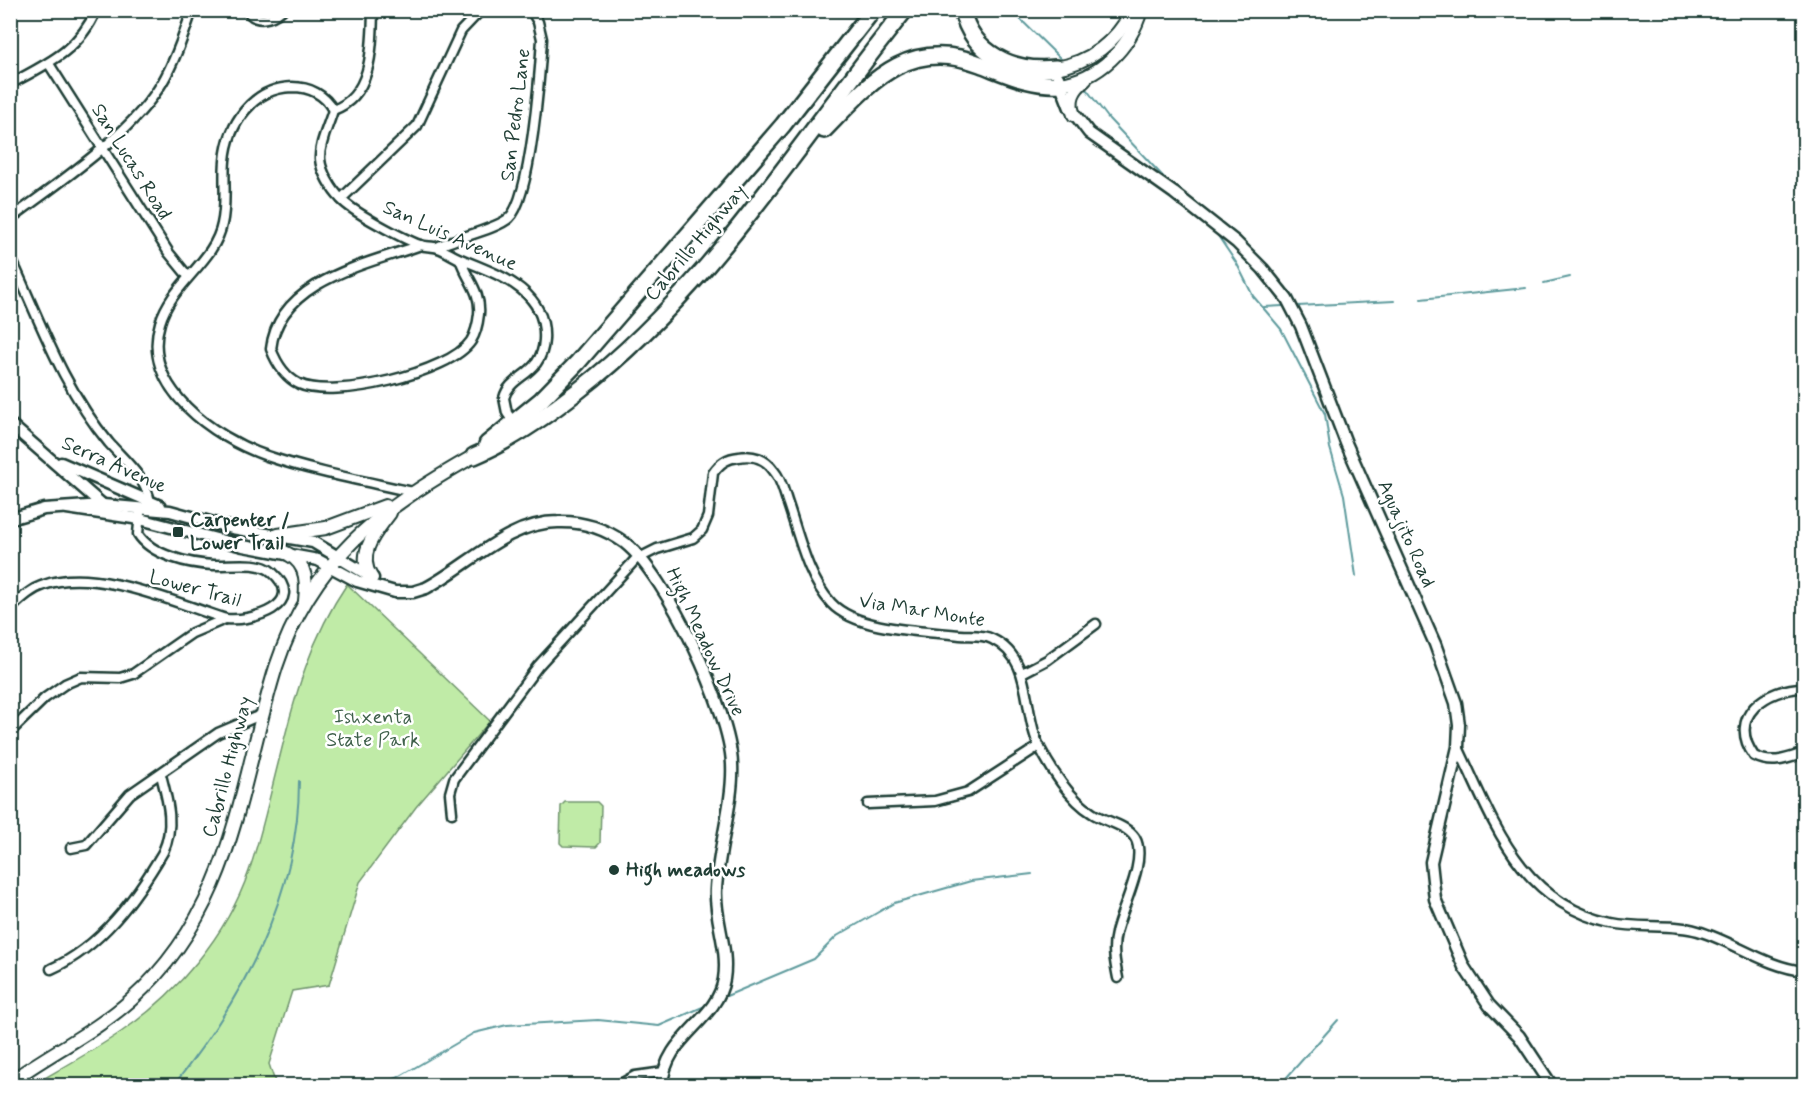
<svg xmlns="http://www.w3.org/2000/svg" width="1815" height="1096" font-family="Mynerve,sans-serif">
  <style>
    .green { fill: #c0eba7; stroke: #70946e; stroke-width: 1.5 }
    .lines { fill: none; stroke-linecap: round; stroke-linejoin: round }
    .stream { stroke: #5e9b9d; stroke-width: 2 }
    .street-casing { stroke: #1f3d34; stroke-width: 13 }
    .secondary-casing { stroke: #1f3d34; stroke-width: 15 }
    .primary-casing { stroke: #1f3d34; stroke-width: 16 }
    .highway-casing { stroke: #1f3d34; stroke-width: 20 }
    .street { stroke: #fff; stroke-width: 8 }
    .secondary { stroke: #fff; stroke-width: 10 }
    .primary { stroke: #fff; stroke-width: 12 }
    .highway { stroke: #fff; stroke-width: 15 }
    .poi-dot { fill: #1f3d34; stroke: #fff; stroke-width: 2 }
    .labels { text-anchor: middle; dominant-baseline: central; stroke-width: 5; stroke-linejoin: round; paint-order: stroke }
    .street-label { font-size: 20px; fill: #1f3d34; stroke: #fff }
    .poi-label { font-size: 20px; font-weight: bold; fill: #1f3d34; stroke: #fff; text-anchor: start }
    .park-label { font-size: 20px; fill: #3f604b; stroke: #fff }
  </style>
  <rect width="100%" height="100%" fill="#fff"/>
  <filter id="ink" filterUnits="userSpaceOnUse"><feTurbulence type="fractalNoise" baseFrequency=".0167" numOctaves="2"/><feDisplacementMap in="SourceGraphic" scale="12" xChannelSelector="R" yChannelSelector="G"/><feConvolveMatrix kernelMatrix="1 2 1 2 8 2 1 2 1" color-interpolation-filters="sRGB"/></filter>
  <g filter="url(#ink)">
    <g class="green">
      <path d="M347,584L490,721L416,807L360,882L329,985L292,991L269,1064L276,1085H50L43,1079C69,1064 96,1049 121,1032C177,994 227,935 249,871C262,834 270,794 280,756C295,695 311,637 347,584Z"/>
      <polygon points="565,802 597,802 601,806 600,843 596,847 563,846 560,843 561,806"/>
    </g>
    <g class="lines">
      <g class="stream">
        <polyline points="1011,10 1063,61"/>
        <polyline points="1087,90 1109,119 1171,185"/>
        <polyline points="1214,230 1237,264 1253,296 1281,329 1325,414 1330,448 1344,495 1356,576"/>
        <polyline points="1544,283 1570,277"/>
        <polyline points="1421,299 1526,288"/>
        <polyline points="1298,306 1394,301"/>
        <polyline points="1264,307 1283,306"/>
        <polyline points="724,997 814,959 837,936 894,903 971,881 1032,874"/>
        <path d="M173,1086C242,999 299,896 299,781"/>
        <polyline points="374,1086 397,1078 474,1033 507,1025 598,1020 659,1026 705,1006"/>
        <polyline points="1279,1086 1338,1020"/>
      </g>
      <g class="street-casing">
        <g id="street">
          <path d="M247,10C256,24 271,19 282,10"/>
          <polyline points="49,64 169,253 187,275"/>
          <path d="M10,84C45,65 80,50 96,10"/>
          <path d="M333,110C325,95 310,87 292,87C253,88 228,124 225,161C223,182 227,203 222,224C215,261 171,284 160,323C140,387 215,438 267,456C314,472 364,481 413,492"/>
          <path d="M333,110C329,125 319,143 320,159C321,172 332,190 341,199C352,212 404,239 420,245C426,247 433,246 438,248C447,251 454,257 463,260C500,275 547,291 544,340C542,376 510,374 504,398L507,413L514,423"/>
          <path d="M333,110C373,96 372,46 373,10"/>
          <polyline points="341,199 417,126 461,31 481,10"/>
          <path d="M10,219C59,182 131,135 162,83C175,61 184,35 192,10"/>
          <path d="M421,245C367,264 278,281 271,349C276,362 285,377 299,384C333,400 450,373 471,341C476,333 478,323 479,314C481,291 467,280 460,259"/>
          <path d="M437,247C455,238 497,229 509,218C531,198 540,72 542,39L538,22L531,10"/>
          <path d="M10,256C40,321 63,388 109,443C125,461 146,478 150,502"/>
          <path d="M10,609C21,599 31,589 44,585C94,566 176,603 226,619C251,622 309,605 272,572C259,560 230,566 213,565C189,564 151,555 138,534L140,513"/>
          <polyline points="1022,673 1047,660 1096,624"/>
          <path d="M1804,688C1767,688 1726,716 1754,756C1773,765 1786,759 1804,753"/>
          <polyline points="10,732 45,698 65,684 81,677 120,678 133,674 192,633 225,619"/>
          <path d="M1458,747C1494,823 1520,903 1612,923C1640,929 1671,923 1698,931C1735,942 1766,967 1804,971"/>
          <polyline points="868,804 935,801 968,792 1039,746"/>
          <path d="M452,813L450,793L454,779L538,666L635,560L657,549L693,538L702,530L708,516L713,473C720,463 727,458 739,457C753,454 766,459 774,471C782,480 784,493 788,504C799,536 808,578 831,603C857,631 924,631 960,635C971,636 982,634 992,639C1034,659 1022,711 1039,746C1051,770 1070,799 1092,813C1105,822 1126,824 1135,838C1148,860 1121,909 1116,933C1112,948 1115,963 1118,978"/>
          <polyline points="71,848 86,845 130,794 218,733 263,714"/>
          <path d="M51,969C101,947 136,898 163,852C175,826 168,802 161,775"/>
          <polyline points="617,1086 635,1076 664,1072"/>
        </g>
      </g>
      <g class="secondary-casing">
        <g id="secondary">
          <polyline points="1058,77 1070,108 1089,133 1174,193 1236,242 1263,269 1287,299 1301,326 1346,443 1435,644 1456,703 1459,725 1458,747 1431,862 1435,899 1464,967 1489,1005 1519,1036 1552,1086"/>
          <polyline points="10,424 105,507"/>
          <polyline points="61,463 160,506"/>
          <path d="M67,508L140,519L243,546L318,560L357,581L395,592H413L426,588C468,566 508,522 558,522C582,521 606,529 625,543C667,576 730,711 732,764C734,801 718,849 716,889C714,919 729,948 724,979C717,1022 664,1036 662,1086"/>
          <polyline points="10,519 44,509 103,505 170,511 232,528 313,542 373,578"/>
        </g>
      </g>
      <g class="primary-casing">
        <g id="primary">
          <path d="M1056,68C1091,62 1116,42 1133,10"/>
          <path d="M1060,84C1099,79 1130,48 1141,10"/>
          <path d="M1074,115C1068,100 1073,90 1085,80"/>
          <polyline points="278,535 326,528 385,506"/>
          <path d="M279,550C305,559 308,576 305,601"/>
          <path d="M371,577C356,553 376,532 390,513"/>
          <path d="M10,1082C50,1053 95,1032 131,1000C234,908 238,789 276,667C312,559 379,510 474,456"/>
        </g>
      </g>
      <g class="highway-casing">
        <g id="highway">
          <path d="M962,10C972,54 1014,73 1056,68"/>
          <path d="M824,130C869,84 907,36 980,64C1007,74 1031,86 1060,84"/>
          <polyline points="487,444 541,400 578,362 783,125 873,10"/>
          <path d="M474,456C512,440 545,417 578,391C712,287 799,141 905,10"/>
        </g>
      </g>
      <use href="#street" class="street"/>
      <use href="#secondary" class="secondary"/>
      <use href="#primary" class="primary"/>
      <use href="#highway" class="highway"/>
    </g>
  </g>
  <g class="poi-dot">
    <rect x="172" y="526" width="12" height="12" rx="3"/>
    <circle cx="614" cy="870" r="6"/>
  </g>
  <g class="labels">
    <g class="street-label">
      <text transform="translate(516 115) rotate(-83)">San Pedro Lane</text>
      <text transform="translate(131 162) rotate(58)">San Lucas Road</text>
      <text transform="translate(450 236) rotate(24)">San Luis Avenue</text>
      <text transform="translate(696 243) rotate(-50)">Cabrillo Highway</text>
      <text transform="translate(114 465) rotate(24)">Serra Avenue</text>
      <text transform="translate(1406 534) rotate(66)">Aguajito Road</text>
      <text transform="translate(195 589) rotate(15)">Lower Trail</text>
      <text transform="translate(922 611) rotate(9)">Via Mar Monte</text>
      <text transform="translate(705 642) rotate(65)">High Meadow Drive</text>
      <text transform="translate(228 767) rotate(-75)">Cabrillo Highway</text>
    </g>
    <g class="poi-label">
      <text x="190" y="520">Carpenter /<tspan x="190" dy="23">Lower Trail</tspan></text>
      <text x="626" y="870">High meadows</text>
    </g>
    <g class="park-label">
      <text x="373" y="717">Ishxenta<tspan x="373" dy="23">State Park</tspan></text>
    </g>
  </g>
  <rect width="1815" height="1096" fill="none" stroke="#fff" stroke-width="36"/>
  <rect x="18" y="18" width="1779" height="1060" fill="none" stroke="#1f3d34" stroke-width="2" filter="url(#ink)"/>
</svg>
